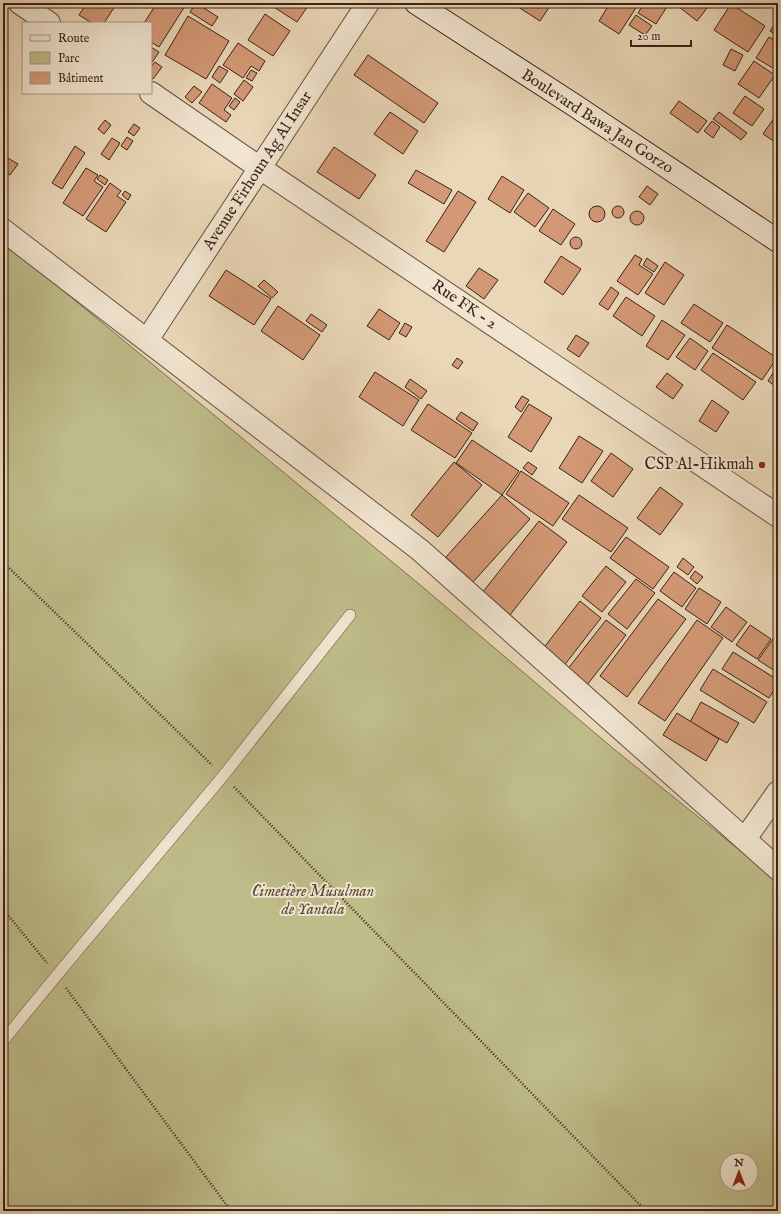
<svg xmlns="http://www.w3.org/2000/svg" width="781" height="1214" font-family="'IM FELL English',serif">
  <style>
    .green { fill: #bebc89; stroke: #7c6f50; fill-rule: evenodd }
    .building { fill: #d39875; stroke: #3a2218 }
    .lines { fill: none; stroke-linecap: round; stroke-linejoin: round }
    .lane-casing { stroke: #664f40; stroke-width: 12 }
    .street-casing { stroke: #664f40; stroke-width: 24 }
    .secondary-casing { stroke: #3a2218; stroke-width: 24 }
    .path { stroke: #3a2218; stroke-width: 2.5; stroke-dasharray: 1 2; stroke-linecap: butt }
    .lane { stroke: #f1e5d0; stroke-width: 11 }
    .street { stroke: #f1e5d0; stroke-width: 22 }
    .secondary { stroke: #f1e5d0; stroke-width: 22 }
    .poi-dot { fill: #8f2418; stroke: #f1e5d0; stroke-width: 1.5 }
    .labels { text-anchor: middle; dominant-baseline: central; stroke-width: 4; stroke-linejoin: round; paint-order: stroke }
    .street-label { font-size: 16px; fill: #3a2218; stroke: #f1e5d0 }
    .poi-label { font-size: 16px; fill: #3a2218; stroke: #f1e5d0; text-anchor: end }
    .park-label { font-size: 16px; font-style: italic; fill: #5b4834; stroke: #f1e5d0 }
  </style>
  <rect width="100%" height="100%" fill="#ead7b7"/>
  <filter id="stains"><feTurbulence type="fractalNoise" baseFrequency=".005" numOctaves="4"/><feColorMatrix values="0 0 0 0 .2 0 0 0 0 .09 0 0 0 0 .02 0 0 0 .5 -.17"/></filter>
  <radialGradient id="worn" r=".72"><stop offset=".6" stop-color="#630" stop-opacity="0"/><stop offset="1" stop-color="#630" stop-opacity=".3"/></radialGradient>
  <path class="green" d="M3,241L419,584L615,750L778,881V1211H3ZM727,1160H751V1184H727Z"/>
  <g class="building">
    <polygon points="87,3 117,3 104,23 92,23 79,15"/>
    <polygon points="157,3 180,3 185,6 159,47 151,42 151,23 144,23"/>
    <polygon points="196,3 218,17 212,26 190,12"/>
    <polygon points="270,3 310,3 297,22 269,4"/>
    <polygon points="512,3 552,3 540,21"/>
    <polygon points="610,3 639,3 619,34 599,21"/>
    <polygon points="644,3 665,3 668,5 656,24 638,13"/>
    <polygon points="674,3 711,3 697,21"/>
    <polygon points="731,4 765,26 748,52 714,30"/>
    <polygon points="265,14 290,31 273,56 248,40"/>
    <polygon points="636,15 652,26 645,35 629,25"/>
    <polygon points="188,16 229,41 206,79 165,55"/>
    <polygon points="778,19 778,36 770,31"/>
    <polygon points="769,37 778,42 778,67 776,70 756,58"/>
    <polygon points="238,43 265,61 259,71 251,66 243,78 223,65"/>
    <polygon points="151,47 159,52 151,64"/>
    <polygon points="731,49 743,55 735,71 723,65"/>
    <polygon points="368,55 438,103 424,123 354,75"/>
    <polygon points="754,61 775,75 759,98 738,84"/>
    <polygon points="155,62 162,67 153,79 151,78 151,67"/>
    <polygon points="219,66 228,71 220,83 212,77"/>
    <polygon points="251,70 257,73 252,81 246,78"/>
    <polygon points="244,80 253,87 243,101 234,94"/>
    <polygon points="212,84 232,98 224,110 231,115 226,122 199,103"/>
    <polygon points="194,86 202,92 192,103 185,97"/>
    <polygon points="745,96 764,109 752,126 733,113"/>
    <polygon points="235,98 240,102 234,110 229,106"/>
    <polygon points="679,101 707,121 698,133 670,113"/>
    <polygon points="390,112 418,131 403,154 374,134"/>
    <polygon points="719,112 747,133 741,140 713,119"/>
    <polygon points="776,115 778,116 778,144 763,134"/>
    <polygon points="105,120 111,125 104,134 98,129"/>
    <polygon points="712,121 720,127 713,138 704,131"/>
    <polygon points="134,124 140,128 134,136 128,132"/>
    <polygon points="127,137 133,141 127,150 121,146"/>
    <polygon points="112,138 120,143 109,160 101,154"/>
    <polygon points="75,146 85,153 62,189 52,183"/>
    <polygon points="334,147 376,175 359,199 317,172"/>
    <polygon points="6,157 18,164 10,175 3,171 3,162"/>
    <polygon points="86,168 98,175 94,181 103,187 83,216 63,203"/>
    <polygon points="416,170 452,190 444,204 408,183"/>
    <polygon points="100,175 108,180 105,185 97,179"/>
    <polygon points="502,176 524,190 510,213 488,199"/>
    <polygon points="110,183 121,191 117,196 126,202 106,232 86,219"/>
    <polygon points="647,186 658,194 650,205 639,197"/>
    <polygon points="125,191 131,195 128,200 122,195"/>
    <polygon points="458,191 476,202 444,252 426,241"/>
    <polygon points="528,193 549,208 535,227 514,212"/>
    <circle cx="597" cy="214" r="8"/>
    <circle cx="618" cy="212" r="6"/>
    <polygon points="553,209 575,224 561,245 539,231"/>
    <circle cx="637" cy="218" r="7"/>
    <circle cx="576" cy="243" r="6"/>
    <polygon points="635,255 642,259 639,265 653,274 638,295 617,281"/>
    <polygon points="561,256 581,269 563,295 544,282"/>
    <polygon points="647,258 658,266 654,272 643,265"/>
    <polygon points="665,262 684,275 664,305 645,293"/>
    <polygon points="479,268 498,280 484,299 466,286"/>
    <polygon points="226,270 271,299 254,325 209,296"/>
    <polygon points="264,280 278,292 272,298 258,286"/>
    <polygon points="611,287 619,293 608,310 599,304"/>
    <polygon points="626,297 655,316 642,336 613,316"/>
    <polygon points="694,304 723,323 710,342 681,323"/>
    <polygon points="278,306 320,335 303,360 261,331"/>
    <polygon points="379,309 400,323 389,340 367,326"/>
    <polygon points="311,314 327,325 322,332 306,321"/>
    <polygon points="662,320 685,335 668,360 646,346"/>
    <polygon points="405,323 412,327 406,337 399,333"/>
    <polygon points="727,325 777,358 762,380 712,348"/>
    <polygon points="576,335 589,343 579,357 567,349"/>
    <polygon points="690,338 708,351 695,370 676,357"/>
    <polygon points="713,353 756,382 743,400 701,370"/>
    <polygon points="457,358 463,362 458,369 452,365"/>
    <polygon points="778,365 778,388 768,381"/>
    <polygon points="375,372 419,400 403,426 359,397"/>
    <polygon points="667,373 683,385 673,399 656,387"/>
    <polygon points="410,379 427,391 421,399 405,387"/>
    <polygon points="522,396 529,400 521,412 515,407"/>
    <polygon points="712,400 729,412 716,432 699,421"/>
    <polygon points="428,404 472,433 455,458 411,430"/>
    <polygon points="529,404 552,418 531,452 508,437"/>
    <polygon points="461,412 478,423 473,431 456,419"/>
    <polygon points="579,436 603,451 582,483 559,468"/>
    <polygon points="472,440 519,471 502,495 456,463"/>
    <polygon points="611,453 633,469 613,497 591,481"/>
    <polygon points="454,462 482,485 438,537 411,515"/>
    <polygon points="528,462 537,468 532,475 523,468"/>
    <polygon points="521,471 569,503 553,526 506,494"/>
    <polygon points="660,487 683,504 660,535 637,518"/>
    <polygon points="502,495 530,519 473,582 446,557"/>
    <polygon points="579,495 628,528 611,552 562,519"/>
    <polygon points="539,521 567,542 510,615 482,593"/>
    <polygon points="626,537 669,567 653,589 610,558"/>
    <polygon points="683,558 694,567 688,575 677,567"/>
    <polygon points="606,566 626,582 602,612 582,596"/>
    <polygon points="695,571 703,577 697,584 690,578"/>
    <polygon points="674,572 696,588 682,607 660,591"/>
    <polygon points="636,579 655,593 627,629 608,614"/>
    <polygon points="699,588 721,602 707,624 685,609"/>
    <polygon points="658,599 686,619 627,697 600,676"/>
    <polygon points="580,601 601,618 563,667 542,650"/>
    <polygon points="726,607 747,622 732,642 711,627"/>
    <polygon points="606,620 626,635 587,685 567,670"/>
    <polygon points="697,620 723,638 665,721 638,703"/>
    <polygon points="750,625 771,639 757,659 736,645"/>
    <polygon points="773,639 778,642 778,673 758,660"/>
    <polygon points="733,652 778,680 778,684 769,698 722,669"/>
    <polygon points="713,669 767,702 754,723 700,690"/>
    <polygon points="701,702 739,723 727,743 690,722"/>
    <polygon points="677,713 719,739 706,761 663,735"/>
  </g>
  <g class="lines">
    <g class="lane-casing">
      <polyline id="lane" points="3,1041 57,975 223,776 350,615"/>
    </g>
    <g class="street-casing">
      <g id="street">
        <polyline points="20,3 49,23"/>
        <polyline points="151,93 260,168 778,516"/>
        <polyline points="3,230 420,550 778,869"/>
        <polyline points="147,340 368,3"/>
        <polyline points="745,839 778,792"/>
      </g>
    </g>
    <g class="secondary-casing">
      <polyline id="secondary" points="416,3 574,105 778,241"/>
    </g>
    <g class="path">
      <polyline points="3,562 212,765"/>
      <polyline points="234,787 646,1211"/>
      <polyline points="3,909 47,963"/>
      <polyline points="66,988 231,1211"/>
    </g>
    <use href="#lane" class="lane"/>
    <use href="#street" class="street"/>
    <use href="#secondary" class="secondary"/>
  </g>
  <circle class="poi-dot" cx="762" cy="465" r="4"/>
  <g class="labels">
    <g class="street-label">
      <text transform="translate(597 122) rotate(33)">Boulevard Bawa Jan Gorzo</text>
      <text transform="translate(258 171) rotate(-57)">Avenue Firhoun Ag Al Insar</text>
      <text transform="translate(464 305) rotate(34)">Rue FK - 2</text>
    </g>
    <g class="poi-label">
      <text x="754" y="465">CSP Al-Hikmah</text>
    </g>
    <g class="park-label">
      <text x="313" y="892">Cimetière Musulman<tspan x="313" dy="18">de Yantala</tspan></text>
    </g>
  </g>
  <rect width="781" height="1214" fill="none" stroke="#ead7b7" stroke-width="16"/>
  <rect x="4" y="4" width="773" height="1206" fill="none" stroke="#3a2218" stroke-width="2"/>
  <rect x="8" y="8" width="765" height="1198" fill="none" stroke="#3a2218"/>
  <rect x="22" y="22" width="130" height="72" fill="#f1e5d0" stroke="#a89786"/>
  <rect x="30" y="35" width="20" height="6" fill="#f1e5d0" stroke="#a89786"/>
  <text x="58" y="42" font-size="12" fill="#3a2218">Route</text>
  <rect x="30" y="52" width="20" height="12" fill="#bebc89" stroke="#a89786"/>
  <text x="58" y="62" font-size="12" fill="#3a2218">Parc</text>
  <rect x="30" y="72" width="20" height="12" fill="#d39875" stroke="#a89786"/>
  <text x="58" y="82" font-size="12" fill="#3a2218">Bâtiment</text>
  <g transform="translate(739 1172)"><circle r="19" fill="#f1e5d0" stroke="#a89786"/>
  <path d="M0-3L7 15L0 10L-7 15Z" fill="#8f2418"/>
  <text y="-6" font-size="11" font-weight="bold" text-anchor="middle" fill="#3a2218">N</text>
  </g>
  <path d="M631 40v6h60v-6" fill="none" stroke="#3a2218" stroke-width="2"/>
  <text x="637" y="40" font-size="12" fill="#3a2218" stroke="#f1e5d0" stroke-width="3" paint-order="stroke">20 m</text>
  <rect width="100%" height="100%" filter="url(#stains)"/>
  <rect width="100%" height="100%" fill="url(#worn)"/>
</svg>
